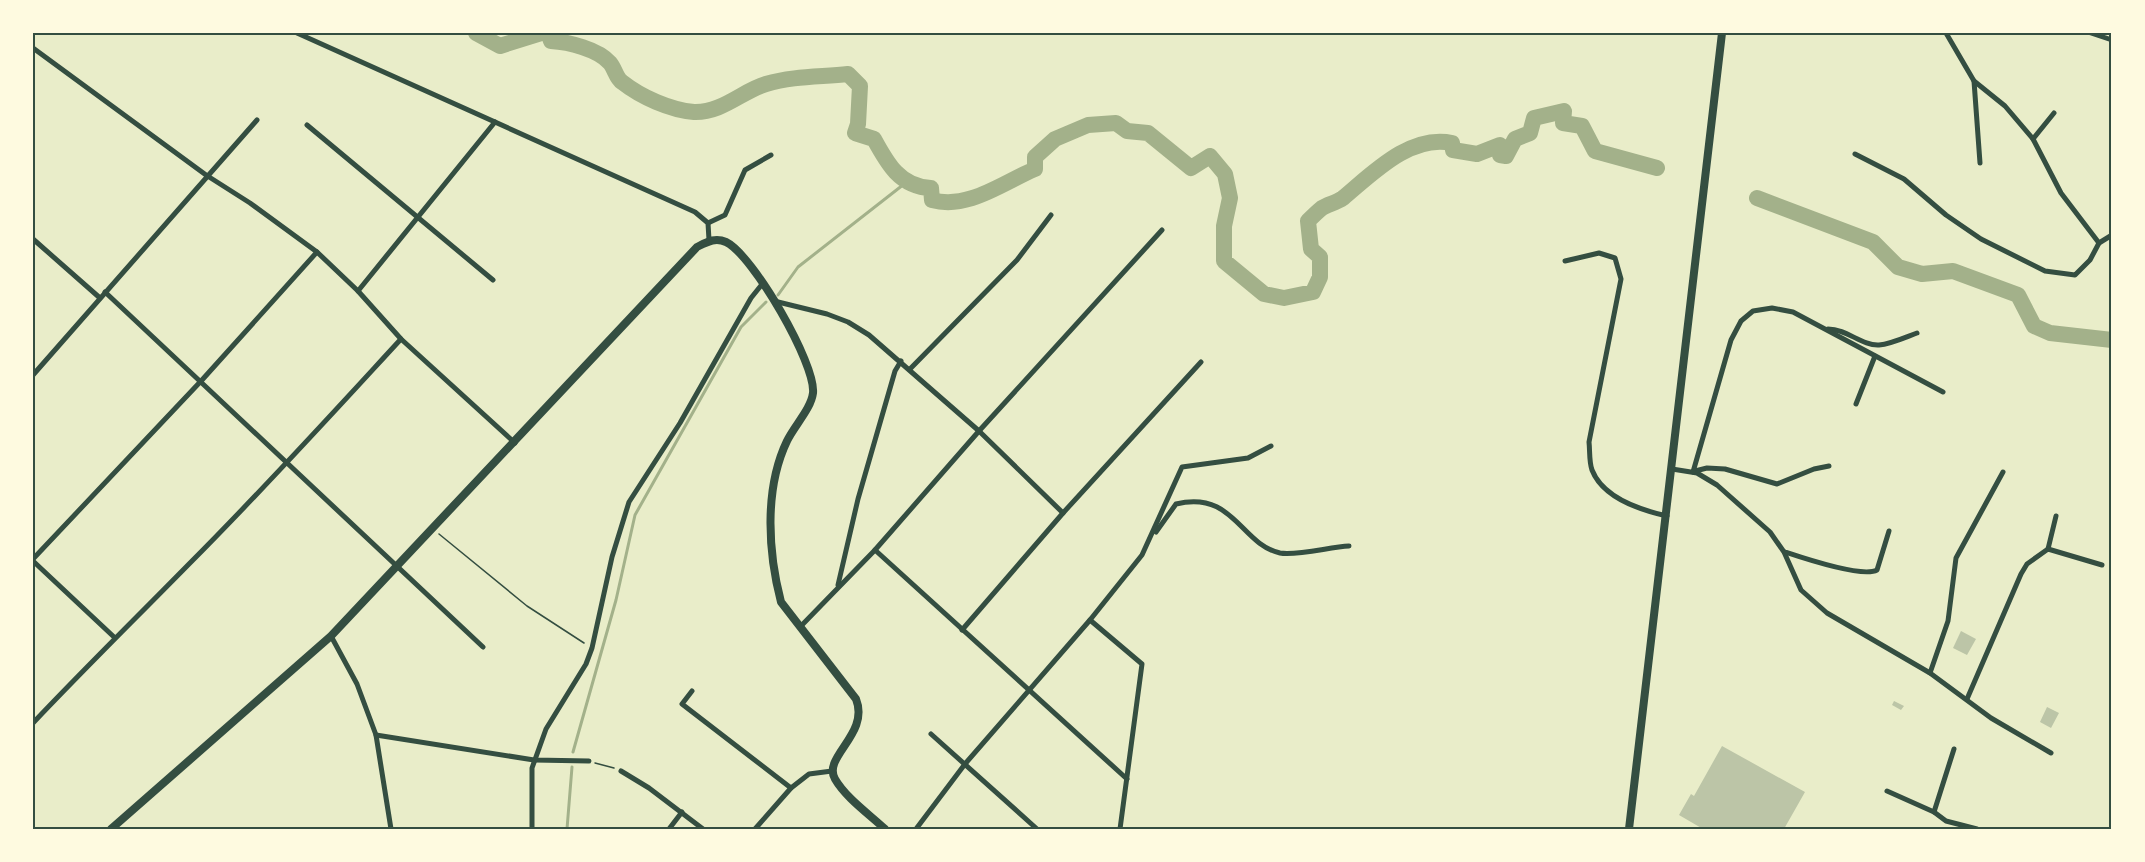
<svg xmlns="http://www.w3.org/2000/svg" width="2145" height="862" font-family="Rubik,sans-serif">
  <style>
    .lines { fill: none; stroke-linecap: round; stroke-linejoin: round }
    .stream { stroke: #a3b18a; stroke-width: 3 }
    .river { stroke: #a3b18a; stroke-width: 16 }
    .building { fill: #bcc5a7 }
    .path { stroke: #344e41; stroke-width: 1.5 }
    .minor { stroke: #344e41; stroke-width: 5 }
    .secondary { stroke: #344e41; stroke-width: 8 }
    .neatline { fill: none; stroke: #344e41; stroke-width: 2 }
  </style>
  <rect width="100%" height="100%" fill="#e9edc9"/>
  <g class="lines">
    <g class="stream">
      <polyline points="778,295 798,267 908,181"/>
      <polyline points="573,752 616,600 635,515 741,327 766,302"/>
      <polyline points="567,829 572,767"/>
    </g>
    <g class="river">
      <polyline points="476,33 500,46 541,33"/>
      <path d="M548,33L551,41C568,42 598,49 610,63C615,69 616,78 622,82C641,97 670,110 694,112C722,113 742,91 766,84C793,76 820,77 848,74L860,86L858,124L855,133L874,139C887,163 900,187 931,188L932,200C968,210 1002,183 1035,169V157L1055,139L1088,125L1116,123L1127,131L1148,133L1191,168L1210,156L1225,174L1230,198L1224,226V261L1264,294L1284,298L1313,292L1320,277V257L1311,249L1308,221C1312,217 1317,212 1322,208C1328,204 1336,203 1343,198C1372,174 1410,134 1452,143L1453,150L1477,154L1500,145V155L1506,156L1515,139L1530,133L1534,118L1564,111L1563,123L1582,126L1595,151L1657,168"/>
      <polyline points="1757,198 1873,242 1898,267 1922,274 1953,271 2018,295 2034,326 2050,333 2112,340"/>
    </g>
  </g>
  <g class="building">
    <polygon points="1961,631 1976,639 1967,655 1953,648"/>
    <polygon points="1894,701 1904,706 1901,710 1892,705"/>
    <polygon points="2047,707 2059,713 2051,728 2040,722"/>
    <polygon points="1722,746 1805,792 1784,829 1707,827 1703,829 1679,815 1691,794 1694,796"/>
  </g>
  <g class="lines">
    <g class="path">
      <polyline points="439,534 527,606 584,643"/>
      <polyline points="595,763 614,768"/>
    </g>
    <g class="minor">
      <polyline points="297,33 695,212 708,223 709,240"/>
      <polyline points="2091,33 2112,40"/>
      <polyline points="33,48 206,175 250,203 317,252 358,291 401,339 515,443"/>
      <polyline points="1974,81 1980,163"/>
      <polyline points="307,125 493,280"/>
      <polyline points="2033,139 2054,113"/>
      <polyline points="1855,154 1904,179 1946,215 1981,239 2045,271 2075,275 2090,260 2099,243 2061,193 2033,139 2005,106 1974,81 1946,33"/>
      <polyline points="708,223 725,215 745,170 771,155"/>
      <polyline points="33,239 100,298"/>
      <polyline points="2099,243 2112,235"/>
      <path d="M1565,261L1599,253L1615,258L1621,279L1589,442C1590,451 1589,462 1592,470C1603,498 1640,510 1667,516"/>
      <polyline points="358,291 495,122"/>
      <polyline points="105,292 483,647"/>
      <polyline points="774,301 827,314 848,322 869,335 979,431 1063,513"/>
      <path d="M1828,329C1847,329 1862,346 1879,345C1891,344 1906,337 1917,333"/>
      <polyline points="910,369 1017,260 1051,215"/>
      <polyline points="33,375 257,120"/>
      <polyline points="1856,404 1875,356"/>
      <polyline points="1672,469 1697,473 1717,485 1770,532 1784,552 1801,590 1827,613 1930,673 1991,718 2051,753"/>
      <polyline points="1695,471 1707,468 1725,469 1777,484 1814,469 1829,466"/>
      <polyline points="1693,472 1731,340 1741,321 1753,311 1772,308 1793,312 1943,392"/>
      <path d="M1156,532L1176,504C1234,490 1240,544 1280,553C1297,556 1330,547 1349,546"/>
      <polyline points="2048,549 2056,516"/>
      <polyline points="875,550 1127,779"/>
      <path d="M1785,552C1803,558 1862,578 1877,570L1889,531"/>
      <polyline points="33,559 202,380 317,252"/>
      <polyline points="33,561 114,637"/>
      <polyline points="838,585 858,499 895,371 901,361"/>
      <polyline points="1090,620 1142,664 1120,829"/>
      <polyline points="801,626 875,550 979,431 1162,230"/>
      <polyline points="962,630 1063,513 1201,362"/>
      <polyline points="331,636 357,684 376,735 391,829"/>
      <polyline points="1930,673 1948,621 1956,558 2003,472"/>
      <polyline points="692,691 682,704 791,788"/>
      <polyline points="1967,699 2021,574 2027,564 2048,549 2102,565"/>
      <path d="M33,723C84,669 137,617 189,564C262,491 331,415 401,339"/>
      <polyline points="931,734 1037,829"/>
      <polyline points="376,735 534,760 589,761"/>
      <polyline points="1954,749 1934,812 1946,821 1977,829"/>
      <polyline points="621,771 649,788 703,829"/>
      <polyline points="1887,791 1934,812"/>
      <polyline points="532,829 532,768 546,729 586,664 592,648 612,557 629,502 680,423 751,298 763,283"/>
      <polyline points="669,829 682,812"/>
      <polyline points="755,829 791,788 809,774 832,771"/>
      <polyline points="916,829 965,764 1090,620 1142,555 1182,467 1248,458 1271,446"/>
    </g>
    <g class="secondary">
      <path d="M111,829L331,636L697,247C707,242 715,237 726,242C753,255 816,364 813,393C811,409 794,426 787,441C764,489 768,552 781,602L856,699C870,734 822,757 835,779C846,798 869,814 885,829"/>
      <polyline points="1629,829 1722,33"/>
    </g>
  </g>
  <rect width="2145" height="862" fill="none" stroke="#fefae0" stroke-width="69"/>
  <rect x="34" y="34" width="2076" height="794" class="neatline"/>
</svg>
